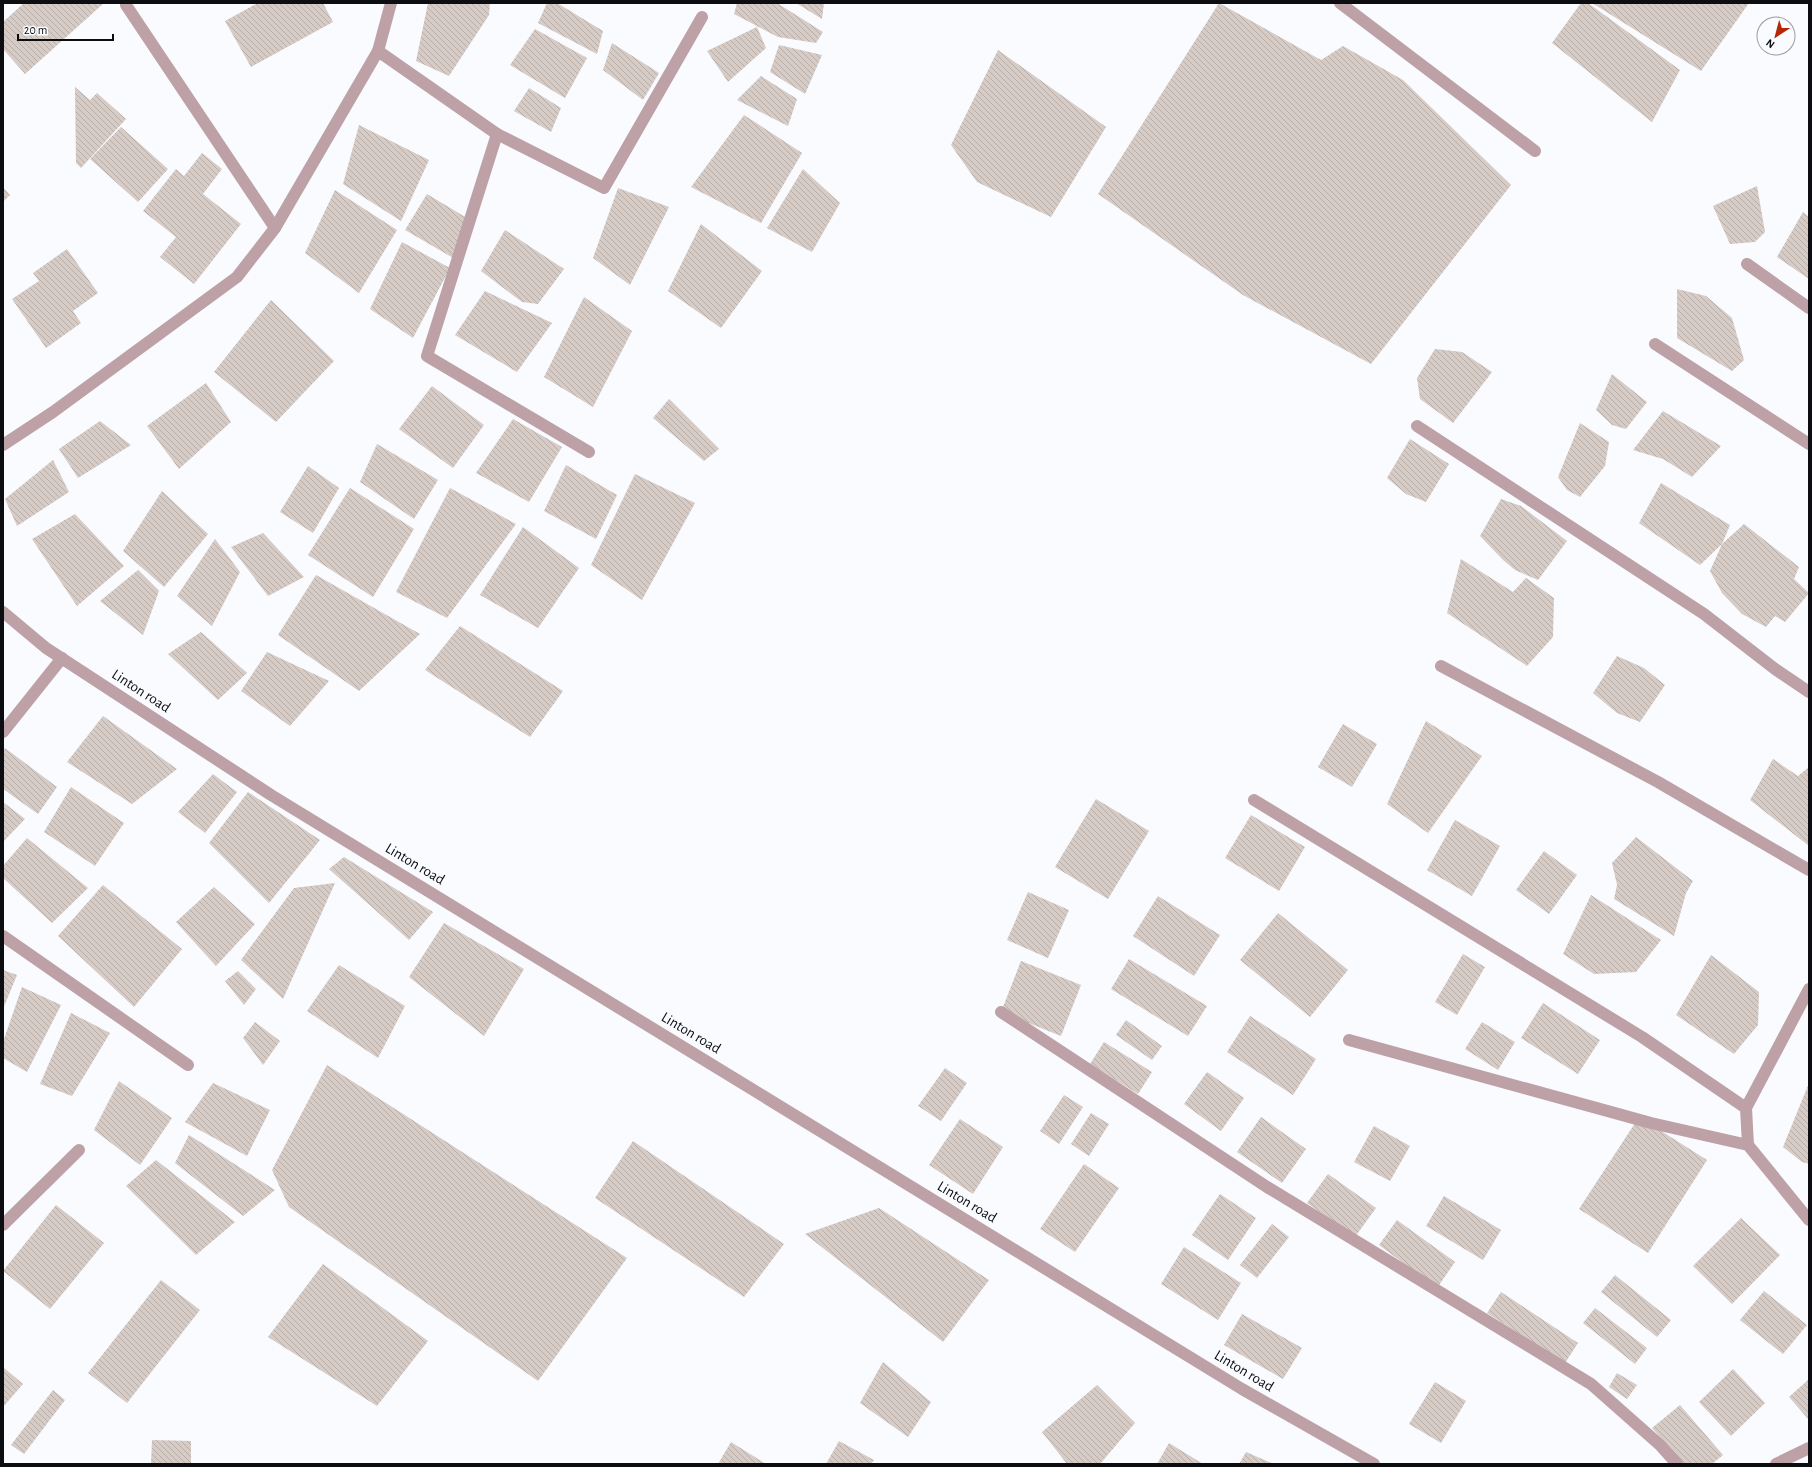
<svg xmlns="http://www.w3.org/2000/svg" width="1812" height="1467" font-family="'Alegreya Sans',sans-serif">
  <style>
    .building { fill: url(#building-back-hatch) }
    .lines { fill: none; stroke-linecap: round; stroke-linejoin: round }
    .lane { stroke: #bda1a6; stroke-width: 12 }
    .street { stroke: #bda1a6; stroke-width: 12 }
    .labels { text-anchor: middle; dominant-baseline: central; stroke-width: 3.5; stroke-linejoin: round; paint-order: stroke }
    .street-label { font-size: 15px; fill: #0c0d11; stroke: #f9fbff }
  </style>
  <defs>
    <pattern id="building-back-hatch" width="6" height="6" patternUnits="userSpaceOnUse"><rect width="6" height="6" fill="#d7cbc6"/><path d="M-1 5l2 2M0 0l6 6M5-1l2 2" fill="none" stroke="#b7ada9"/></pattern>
  </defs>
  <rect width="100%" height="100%" fill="#f9fbff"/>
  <g class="building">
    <polygon points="24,3 104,3 25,74 3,49 3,22"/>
    <polygon points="258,3 323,3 333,22 251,67 225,21"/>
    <polygon points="428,3 490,3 489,15 449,76 416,61"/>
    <polygon points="547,3 557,3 603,31 597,54 538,23"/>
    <polygon points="737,3 777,3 823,32 816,43 778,37 734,14"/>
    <polygon points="796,3 824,3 822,19"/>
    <polygon points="1219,3 1321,60 1343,46 1403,80 1511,185 1371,364 1243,295 1098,194"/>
    <polygon points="1581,3 1588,3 1680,70 1652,122 1552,43"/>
    <polygon points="1592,3 1749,3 1701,71"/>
    <polygon points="757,27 766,48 728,82 707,51"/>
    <polygon points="535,29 587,58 565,98 510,65"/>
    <polygon points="612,43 659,73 643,100 603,70"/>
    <polygon points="779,45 822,55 805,94 770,72"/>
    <polygon points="998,50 1106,127 1051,217 977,182 951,145"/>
    <polygon points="761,76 797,99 788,126 737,100"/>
    <polygon points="75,87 90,100 97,93 126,119 81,168 76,163"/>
    <polygon points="529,88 561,108 551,132 514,111"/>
    <polygon points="744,115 802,153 761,223 691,187"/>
    <polygon points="359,125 429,160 401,221 343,184"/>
    <polygon points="121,127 168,169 138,202 90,159"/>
    <polygon points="202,153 222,169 203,194 241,224 194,284 160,257 176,237 143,211 176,169 184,176"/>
    <polygon points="803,169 840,203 812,252 767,228"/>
    <polygon points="1757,186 1765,232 1755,242 1730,244 1713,206"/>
    <polygon points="3,187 10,195 3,202"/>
    <polygon points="618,188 669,207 630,285 593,258"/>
    <polygon points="335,190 397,230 359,293 305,253"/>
    <polygon points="427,194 467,218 455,259 405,230"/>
    <polygon points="1803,212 1809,217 1809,279 1777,257"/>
    <polygon points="701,224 762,271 721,328 668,291"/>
    <polygon points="505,230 564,269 538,304 522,302 481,271"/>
    <polygon points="402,242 450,268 413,338 370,309"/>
    <polygon points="67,249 98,293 73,311 81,323 46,348 12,299 39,281 33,273"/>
    <polygon points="1677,289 1706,296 1732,318 1744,360 1732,371 1677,338"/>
    <polygon points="485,291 552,323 517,372 455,335"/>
    <polygon points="584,297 632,331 593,407 544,377"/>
    <polygon points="271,300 334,361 276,422 214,372"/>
    <polygon points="1435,349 1462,352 1492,372 1453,423 1420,399 1417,378"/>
    <polygon points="1612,374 1647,402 1626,429 1612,425 1596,410"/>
    <polygon points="206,383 231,422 179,469 147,426"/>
    <polygon points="432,386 484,425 453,468 399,429"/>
    <polygon points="669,399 719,449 704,461 653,418"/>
    <polygon points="1663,411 1721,446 1692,477 1663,459 1633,450"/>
    <polygon points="513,419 562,447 529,502 476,473"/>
    <polygon points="100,421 131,445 78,478 59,449"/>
    <polygon points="1580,423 1609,442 1605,466 1580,497 1567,490 1558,477"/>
    <polygon points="1410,439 1449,464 1426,502 1406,494 1387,478"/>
    <polygon points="377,444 438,480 414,519 360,482"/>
    <polygon points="53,460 69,492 17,526 5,499"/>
    <polygon points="566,465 617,495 596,539 544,511"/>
    <polygon points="308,466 339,488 313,533 280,512"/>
    <polygon points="635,474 695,503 642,600 591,565"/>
    <polygon points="1661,483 1730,525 1722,544 1700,565 1639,523"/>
    <polygon points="350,488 414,529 373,597 308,555"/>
    <polygon points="450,488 516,524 447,618 396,592"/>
    <polygon points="162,491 208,534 164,587 123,551"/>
    <polygon points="1501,499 1521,506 1567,541 1538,580 1515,570 1503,560 1480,536"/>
    <polygon points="75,514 124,566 77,606 32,539"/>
    <polygon points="1744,524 1799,567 1794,579 1809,593 1785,622 1775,616 1766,627 1742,614 1722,593 1710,571 1722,544"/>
    <polygon points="523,527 579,568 538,628 480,595"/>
    <polygon points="263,533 304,577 268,596 231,547"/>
    <polygon points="215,539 240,572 212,626 177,596"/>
    <polygon points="1461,559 1513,592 1526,578 1554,598 1553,637 1527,666 1447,613"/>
    <polygon points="138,570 159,591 143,635 100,601"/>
    <polygon points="316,575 420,634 359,691 278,635"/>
    <polygon points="460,626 563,691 530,737 425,670"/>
    <polygon points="201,632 247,673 218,700 168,654"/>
    <polygon points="267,652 329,681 290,726 241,691"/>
    <polygon points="1617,656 1644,668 1665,685 1640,722 1617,713 1593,693"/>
    <polygon points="103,716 177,769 132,804 67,762"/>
    <polygon points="1426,721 1482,756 1428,833 1387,804"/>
    <polygon points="1343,724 1377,744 1352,787 1318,767"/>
    <polygon points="5,748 57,787 38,814 3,789 3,752"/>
    <polygon points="1773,759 1798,776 1809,767 1809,846 1750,800"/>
    <polygon points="213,774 237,792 205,833 178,812"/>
    <polygon points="71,787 124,823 95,866 44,832"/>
    <polygon points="248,792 320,840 269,903 209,843"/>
    <polygon points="1096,799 1149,831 1108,899 1055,867"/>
    <polygon points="3,802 25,819 3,842"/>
    <polygon points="1251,815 1305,847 1279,891 1225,858"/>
    <polygon points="1455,820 1500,846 1472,896 1427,870"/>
    <polygon points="1636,837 1693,881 1686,893 1674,936 1614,899 1617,885 1612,863"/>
    <polygon points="27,838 88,888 52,923 3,878 3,866"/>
    <polygon points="1544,851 1577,875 1549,914 1516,890"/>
    <polygon points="344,857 433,912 409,940 329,869"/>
    <polygon points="335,883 283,999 241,960 294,888"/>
    <polygon points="103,885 182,949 134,1007 58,936"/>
    <polygon points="214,887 255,924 216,966 176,922"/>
    <polygon points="1028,892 1069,910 1048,958 1007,940"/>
    <polygon points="1591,895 1661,940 1636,972 1594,974 1563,954"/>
    <polygon points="1158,896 1220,935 1194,976 1133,936"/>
    <polygon points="1278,913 1348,970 1310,1017 1240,960"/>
    <polygon points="444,923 524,969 484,1036 409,977"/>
    <polygon points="1463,954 1485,967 1457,1015 1435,1002"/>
    <polygon points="1711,955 1759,992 1758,1025 1734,1054 1676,1015"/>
    <polygon points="1129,959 1207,1006 1188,1036 1111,989"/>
    <polygon points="1021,961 1081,985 1061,1036 1001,1012"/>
    <polygon points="339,965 405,1006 378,1058 307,1011"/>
    <polygon points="3,970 17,975 3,1009"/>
    <polygon points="238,971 256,989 244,1005 225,981"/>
    <polygon points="22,987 61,1005 27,1072 3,1058 3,1042"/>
    <polygon points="1543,1003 1600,1040 1578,1074 1521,1038"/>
    <polygon points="71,1013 110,1033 72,1096 40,1084"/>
    <polygon points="1250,1016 1316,1059 1293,1095 1227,1052"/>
    <polygon points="1126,1020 1162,1046 1152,1060 1116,1035"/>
    <polygon points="255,1022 280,1041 263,1065 243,1038"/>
    <polygon points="1482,1022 1515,1042 1498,1070 1465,1049"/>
    <polygon points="1104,1042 1152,1072 1138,1094 1090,1064"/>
    <polygon points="327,1065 627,1258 538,1381 289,1207 272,1170"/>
    <polygon points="945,1068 967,1083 941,1121 918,1106"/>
    <polygon points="1207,1072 1244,1098 1221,1131 1184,1104"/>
    <polygon points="119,1081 172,1118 140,1165 94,1130"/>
    <polygon points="213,1083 270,1110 247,1156 185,1122"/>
    <polygon points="1809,1083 1809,1164 1802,1162 1783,1147"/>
    <polygon points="1064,1095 1083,1107 1059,1144 1040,1131"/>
    <polygon points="1091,1113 1109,1124 1089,1156 1071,1144"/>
    <polygon points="1261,1117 1306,1149 1282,1183 1237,1152"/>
    <polygon points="1639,1117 1707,1160 1648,1253 1579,1209"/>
    <polygon points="960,1119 1003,1147 973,1194 929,1165"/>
    <polygon points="1374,1126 1410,1146 1390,1181 1354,1162"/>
    <polygon points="189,1135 275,1190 243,1216 175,1163"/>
    <polygon points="633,1141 784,1244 744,1297 595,1198"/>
    <polygon points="156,1160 235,1222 196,1255 126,1186"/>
    <polygon points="1084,1164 1119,1188 1075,1252 1040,1229"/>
    <polygon points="1328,1174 1376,1208 1355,1237 1307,1203"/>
    <polygon points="1220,1194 1256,1218 1228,1260 1192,1235"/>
    <polygon points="1444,1196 1501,1230 1483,1260 1426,1226"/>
    <polygon points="56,1205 104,1243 50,1309 3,1271"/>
    <polygon points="879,1208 989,1280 943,1342 805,1234"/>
    <polygon points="1741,1218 1780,1255 1732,1304 1693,1266"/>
    <polygon points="1397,1220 1455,1262 1437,1288 1379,1245"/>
    <polygon points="1272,1224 1289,1237 1257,1278 1240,1265"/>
    <polygon points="1184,1247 1241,1283 1218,1320 1161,1284"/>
    <polygon points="323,1264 428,1341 377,1406 268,1337"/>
    <polygon points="1615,1275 1671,1320 1657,1337 1601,1292"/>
    <polygon points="161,1280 200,1310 127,1403 88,1373"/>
    <polygon points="1764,1291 1807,1325 1783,1354 1740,1320"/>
    <polygon points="1501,1292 1578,1343 1565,1363 1487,1313"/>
    <polygon points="1595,1308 1647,1348 1635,1364 1583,1323"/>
    <polygon points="1242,1314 1302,1348 1283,1379 1224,1345"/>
    <polygon points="883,1362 931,1402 908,1437 860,1403"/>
    <polygon points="3,1367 23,1384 3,1407"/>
    <polygon points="1733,1369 1765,1403 1731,1436 1699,1402"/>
    <polygon points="1617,1373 1637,1385 1627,1399 1609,1387"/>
    <polygon points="1809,1379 1809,1420 1789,1397"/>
    <polygon points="1435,1382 1466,1401 1441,1443 1409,1424"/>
    <polygon points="1097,1385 1135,1423 1100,1464 1067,1464 1042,1432"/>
    <polygon points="53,1390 65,1400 24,1454 11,1445"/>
    <polygon points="1680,1405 1723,1455 1712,1464 1683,1464 1652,1428"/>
    <polygon points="152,1440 191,1441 191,1464 151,1464"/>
    <polygon points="839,1441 874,1460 871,1464 826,1464"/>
    <polygon points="731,1442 766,1464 718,1464"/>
    <polygon points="1169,1443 1203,1464 1157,1464"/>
    <polygon points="1246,1452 1274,1464 1239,1464"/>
  </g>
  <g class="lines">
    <polyline class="lane" points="1340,3 1535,151"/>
    <g class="street">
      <polyline points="126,5 275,228"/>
      <polyline points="378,51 497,134 604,188 702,17"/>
      <polyline points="497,134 427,356 589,452"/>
      <polyline points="1747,264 1809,308"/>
      <polyline points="1655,344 1809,444"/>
      <polyline points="1417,426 1704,614 1775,669 1809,692"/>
      <polyline points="3,445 53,412 237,277 275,228 378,51 391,3"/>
      <polyline points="3,612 46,648 271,795 1242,1389 1374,1464"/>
      <polyline points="1441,666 1658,782 1809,870"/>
      <polyline points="3,732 62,658"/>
      <polyline points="1254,800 1642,1037 1746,1108 1748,1145"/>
      <polyline points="3,936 188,1065"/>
      <polyline points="1001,1012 1267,1187 1591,1384 1660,1445 1677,1464"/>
      <polyline points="1349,1040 1651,1123 1748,1145 1809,1220"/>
      <polyline points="1746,1108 1809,989"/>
      <polyline points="3,1225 79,1150"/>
      <polyline points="1776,1464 1809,1448"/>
    </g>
  </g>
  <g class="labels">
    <g class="street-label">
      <text transform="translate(141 691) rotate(33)">Linton road</text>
      <text transform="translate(415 864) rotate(31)">Linton road</text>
      <text transform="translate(691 1033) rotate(31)">Linton road</text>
      <text transform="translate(967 1202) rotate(31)">Linton road</text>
      <text transform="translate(1244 1371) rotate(31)">Linton road</text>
    </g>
  </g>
  <rect width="1812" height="1467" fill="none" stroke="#0c0d11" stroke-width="8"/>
  <g transform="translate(1776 36) rotate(216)"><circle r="19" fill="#f9fbff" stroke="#9a9ca0"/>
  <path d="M0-3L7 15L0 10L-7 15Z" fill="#b32702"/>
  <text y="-6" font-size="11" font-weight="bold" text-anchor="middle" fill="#0c0d11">N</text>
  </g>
  <path d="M18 34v6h95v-6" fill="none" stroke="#0c0d11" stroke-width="2"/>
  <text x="24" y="34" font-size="12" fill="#0c0d11" stroke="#f9fbff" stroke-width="3" paint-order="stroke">20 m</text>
</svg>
